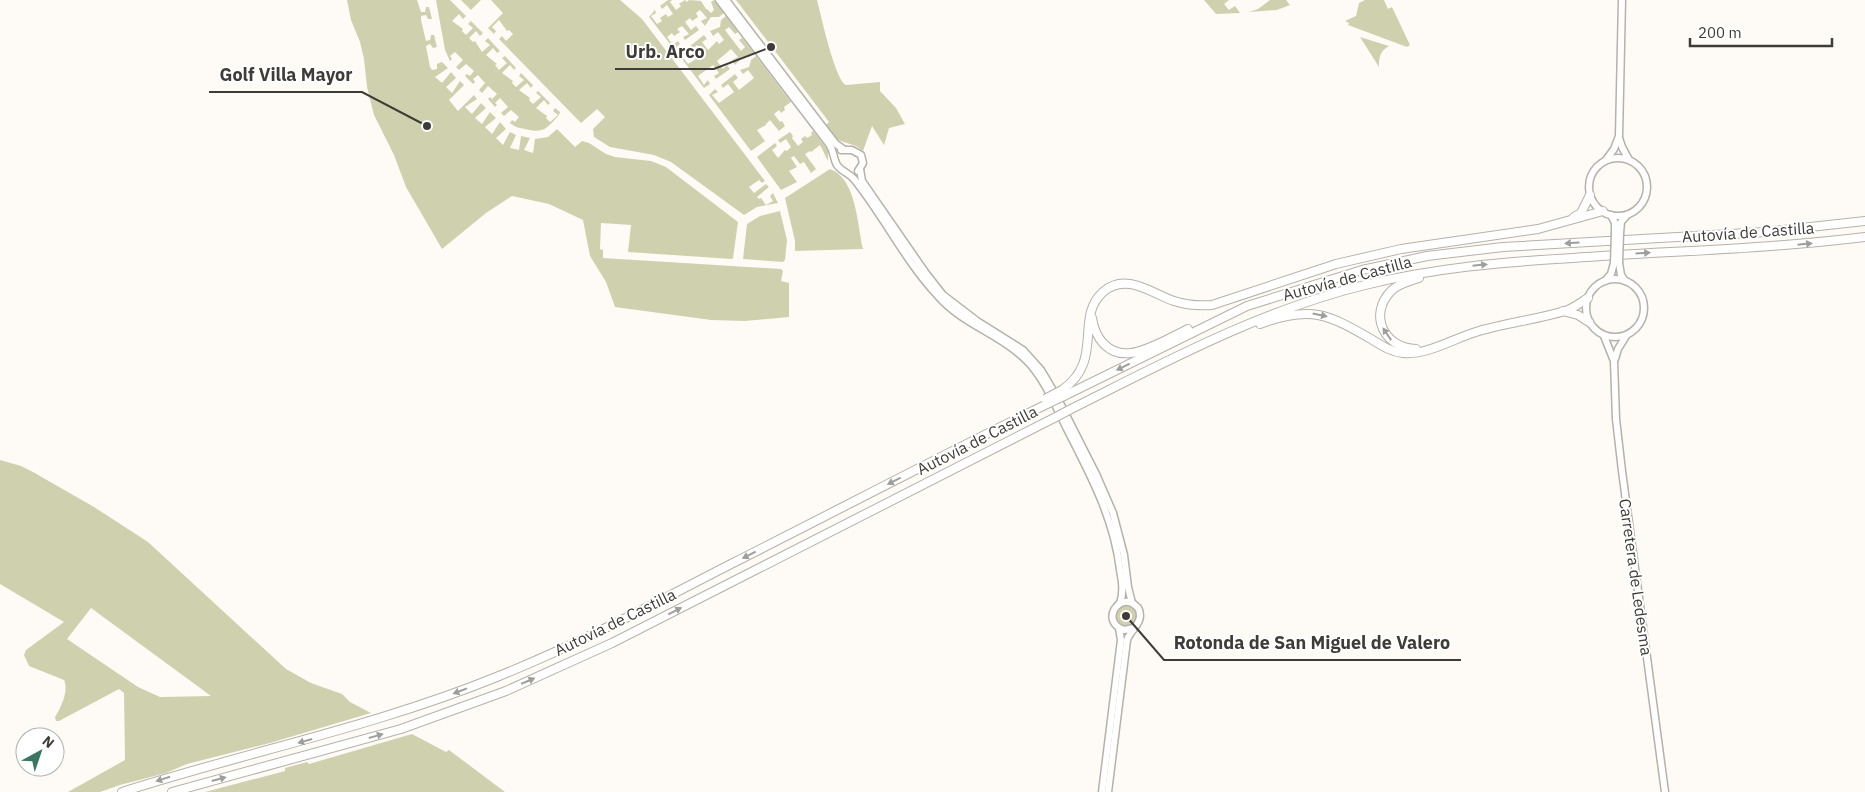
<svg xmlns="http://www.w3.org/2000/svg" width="1865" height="792" font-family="'IBM Plex Sans',sans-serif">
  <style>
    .green { fill: #cfd1ae; fill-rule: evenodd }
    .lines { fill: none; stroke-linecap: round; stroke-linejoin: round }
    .major-casing { stroke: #b6b2a9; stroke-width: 9 }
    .highway-casing { stroke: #b6b2a9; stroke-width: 10 }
    .major { stroke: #fff; stroke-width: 6 }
    .highway { stroke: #fff; stroke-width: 8 }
    .major-bridge-casing { stroke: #b6b2a9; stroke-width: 9; stroke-linecap: butt }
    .highway-bridge-casing { stroke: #b6b2a9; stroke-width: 10; stroke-linecap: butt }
    .major-bridge { stroke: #fff; stroke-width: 6 }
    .highway-bridge { stroke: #fff; stroke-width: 8 }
    .oneway { fill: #9e9e9c }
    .labels { text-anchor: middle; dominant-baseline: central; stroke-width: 4; stroke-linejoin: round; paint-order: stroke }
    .street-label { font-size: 16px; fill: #3e3c38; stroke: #fff }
    .leader { fill: none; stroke: #3e3c38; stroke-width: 2 }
    .callout-dot { fill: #3e3c38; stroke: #fff; stroke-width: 2 }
    .callout-label { font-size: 18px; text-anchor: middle; font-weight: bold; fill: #3e3c38; stroke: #fff; stroke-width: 4; stroke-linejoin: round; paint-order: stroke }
  </style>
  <rect width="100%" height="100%" fill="#fefbf6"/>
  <g class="green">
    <polygon points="347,0 417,0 421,12 425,12 426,7 429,7 432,19 428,19 426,15 421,16 421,20 426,41 430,40 431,35 434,35 437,47 433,48 430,44 426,46 430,67 432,70 437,69 437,64 442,62 448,68 435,77 442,83 451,72 456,78 446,87 452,93 460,81 464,85 449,100 458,111 474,95 477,99 465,107 472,114 481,103 486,108 475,118 482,124 490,112 496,118 485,127 492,134 500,122 506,129 496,138 503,145 510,132 516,135 510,148 519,150 521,136 530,138 524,150 533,153 535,139 548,137 557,129 575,147 582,141 589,143 606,154 615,157 651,161 666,167 738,222 733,258 732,259 628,252 631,225 601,223 600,249 603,250 603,258 781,269 783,271 781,281 789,283 789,317 745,321 711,320 615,307 606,282 590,256 583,220 549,204 512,196 486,213 442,249 406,187 394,155 374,115 367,87 364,59 360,42 351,20"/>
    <path d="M436,0H450L466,16L463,19L459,14L452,21L463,29L462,31L466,35L473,28L468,24L471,21L483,33L480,36L476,31L469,38L473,42L475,41L482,52L490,45L485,41L488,38L500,51L497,53L493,48L486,55L497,64L495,65L499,70L507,63L502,58L505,56L516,68L514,70L510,65L502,73L513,81L512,83L516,87L524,80L519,76L521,73L533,85L531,88L527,83L519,90L530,98L529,100L533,104L541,97L536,93L538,91L550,103L548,105L544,100L536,108L547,116L546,118L550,122L558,115L553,111L555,108L560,112L559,115C547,128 544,134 525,129C519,128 515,127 510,123L512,120L515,122L519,117L511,110L504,116L501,113L508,107L500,98L495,103L497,105L495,107L488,99L490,97L492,99L497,94L488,86L482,93L479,90L485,83L478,75L473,79L475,82L473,84L465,76L467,74L470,76L474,71L466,64L459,70L456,67L463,60L455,52L450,56L452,59L450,61L445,50Z"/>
    <polygon points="461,0 481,0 471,10"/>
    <polygon points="491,0 620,0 642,19 765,181 762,183 759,180 749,187 754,193 766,184 769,187 757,197 759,199 761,198 766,205 773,201 770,196 773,193 778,203 757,207 744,215 671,162 654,155 610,147 594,137 593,129 605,117 597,109 581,123 499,39 502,36 506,41 513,34 509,30 507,31 499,20 492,27 496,31 494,34 488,28 503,13"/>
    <polygon points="668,0 672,0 670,2 676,10 681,6 679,4 685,0 687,2 689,0 701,1 706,9 707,9 711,13 714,10 711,2 714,0 724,13 719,17 711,17 705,26 701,21 707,18 700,10 696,13 698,17 692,21 690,18 685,22 691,30 696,26 699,30 685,40 683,37 689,34 682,26 677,29 680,32 674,36 672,33 667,37 673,45 678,41 680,44 674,49 649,17 655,10 656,13 651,16 657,24 662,21 660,18 666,14 668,17 673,14 667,5 662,9 660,6"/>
    <path d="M736,0H817C821,15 835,80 846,85L880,82V91L896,108L905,124L889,128L884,145L872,126L863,151L856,146L838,140L826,125L829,122Z"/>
    <polygon points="1204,0 1229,0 1224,4 1229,10 1235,6 1240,13 1216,14"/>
    <polygon points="1270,0 1286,0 1290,5 1277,10 1249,12 1258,9"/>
    <polygon points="1365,0 1384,0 1388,9 1392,7 1410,45 1407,47 1348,25 1349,23 1345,21 1356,16 1359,3"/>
    <polygon points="726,16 738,32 735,34 729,27 725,30 741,51 745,47 739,40 742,38 754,53 749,57 742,57 735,65 732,60 738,57 731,49 717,61 723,69 727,65 730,69 716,79 714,76 719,73 713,65 698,76 704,85 708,80 710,84 704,88 679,55 685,50 687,53 682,56 688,64 696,59 694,56 696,54 699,57 703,53 697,45 693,49 690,46 704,35 707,39 702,42 708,50 717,41 719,44 724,40 718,32 713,36 710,31 720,27 721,20"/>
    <path d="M1360,37L1389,46C1380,51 1379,57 1379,67Z"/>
    <polygon points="756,56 791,102 784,107 785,110 781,113 779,110 774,114 780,122 782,121 785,126 779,131 770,120 766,124 766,125 757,130 765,141 751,151 709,95 715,89 718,92 712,95 719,103 734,92 728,84 723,88 721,85 735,74 738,78 733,82 739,90 754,78 748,70 743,74 740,70 749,67 751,60"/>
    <polygon points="813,131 828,150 828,161 820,145 811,152 810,151 805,154 816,169 811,173 804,162 800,164 794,156 791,158 797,167 789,171 797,182 781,190 757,157 775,143 777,146 772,150 778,158 785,150 787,151 791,147 786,139 780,143 778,140 790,132 793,136 792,138 798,146 803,142 801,139 805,136 807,138 812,135 811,133"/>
    <path d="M830,169C857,179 857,225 863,249L795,251V241L785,198Z"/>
    <polygon points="780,211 787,240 785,260 783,262 743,259 747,224 760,216"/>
    <path d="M0,460L21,466L33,472L94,507L148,542L286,669L311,683L342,694L350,702L371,713L270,743L187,764L166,773L120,785L100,792H68L125,760L124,693L119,689L59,721H56L55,717C61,707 69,691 64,680L29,666L24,655L26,650L64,622L0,584ZM91,608L211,696L160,697L138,687L67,639Z"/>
    <circle cx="1126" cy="616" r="11"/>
    <polygon points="412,734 446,752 449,750 505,792 205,792 285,771 285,768 307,762 309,764"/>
  </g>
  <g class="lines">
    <g class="major-casing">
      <g id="major">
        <path d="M719,0L829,144C834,151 833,158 837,165C842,172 849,173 854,179C884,216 905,261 938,296C963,325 1003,335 1029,363C1046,382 1056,407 1067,429C1090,474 1114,518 1120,570C1122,581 1124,592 1120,603"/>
        <polyline points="726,0 822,126 836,144 843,149"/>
        <polyline points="1619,138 1622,147 1629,160"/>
        <polyline points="841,150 852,150 861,155 863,163 858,171"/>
        <circle cx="1618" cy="187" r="29"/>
        <polyline points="1606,160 1614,149 1619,136 1622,0"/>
        <polyline points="860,169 862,181 925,272 943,295 977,321 1023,350 1041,370 1057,397 1096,474 1113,513 1124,555 1128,587 1132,603"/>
        <polyline points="1611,215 1615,223 1615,233"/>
        <polyline points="1620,233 1621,222 1627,215"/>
        <polyline points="1619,263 1621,275 1625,281"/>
        <circle cx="1615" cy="308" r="29"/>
        <polyline points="1605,281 1611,274 1614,263"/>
        <polyline points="1604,336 1614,361 1616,419 1622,471 1665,792"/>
        <polyline points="1615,359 1618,349 1626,336"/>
        <polyline points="1102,792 1121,640 1119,628"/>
        <path d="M1108,792L1127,640C1130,631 1140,625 1140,616C1140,612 1139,608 1136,606C1120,591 1099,621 1124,630L1134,628"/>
      </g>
    </g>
    <g class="highway-casing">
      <g id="highway">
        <polyline points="1574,217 1581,213 1590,195"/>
        <polyline points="1563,311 1578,315 1589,322"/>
        <path d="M1092,318C1095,338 1108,356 1131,353C1148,351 1172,337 1188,329"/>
        <path d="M1260,324C1310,305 1328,314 1371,339C1381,345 1391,352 1403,353C1429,355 1454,338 1479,331C1507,323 1538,319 1565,311C1574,308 1580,303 1588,298"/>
        <path d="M1416,349C1384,348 1368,315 1391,291C1398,284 1409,281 1419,278"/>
        <path d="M1062,390C1105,360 1074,318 1103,292C1126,272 1151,293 1174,301C1186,305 1199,306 1212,305L1336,264L1401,249L1538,229L1603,211"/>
        <polyline points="1064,396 1247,306 1362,270 1427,256 1503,247 1765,232 1865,221"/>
        <path d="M1073,408C1167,361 1262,310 1365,285C1433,268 1503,262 1573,258C1670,251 1768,249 1865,237"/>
        <path d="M122,792C247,752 377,726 499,676C579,644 655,603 731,564C836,511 941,456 1047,404"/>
        <polyline points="172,792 401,729 506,691 612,643 1056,417"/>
      </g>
    </g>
    <use href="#major" class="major"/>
    <use href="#highway" class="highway"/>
    <g class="major-bridge-casing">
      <g id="major-bridge">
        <polyline points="1614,263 1615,233"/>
        <polyline points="1619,263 1620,233"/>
      </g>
    </g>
    <g class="highway-bridge-casing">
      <g id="highway-bridge">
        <polyline points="1045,399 1062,390"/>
        <polyline points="1047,404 1064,396"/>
        <polyline points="1056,417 1073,408"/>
      </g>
    </g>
    <use href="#major-bridge" class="major-bridge"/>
    <use href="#highway-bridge" class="highway-bridge"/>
  </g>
  <defs><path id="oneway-solid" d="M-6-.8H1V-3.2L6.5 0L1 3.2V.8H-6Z" transform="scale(1.25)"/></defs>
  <g class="oneway">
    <use href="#oneway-solid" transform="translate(1572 243) rotate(177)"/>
    <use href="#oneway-solid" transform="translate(1805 244) rotate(-6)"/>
    <use href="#oneway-solid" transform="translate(1643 253) rotate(-3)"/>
    <use href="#oneway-solid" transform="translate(1480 265) rotate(-6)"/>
    <use href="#oneway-solid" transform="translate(1320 315) rotate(11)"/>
    <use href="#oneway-solid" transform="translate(1387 334) rotate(-124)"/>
    <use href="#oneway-solid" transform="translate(1123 367) rotate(154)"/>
    <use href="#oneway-solid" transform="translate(894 481) rotate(153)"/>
    <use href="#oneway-solid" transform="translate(749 555) rotate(153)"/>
    <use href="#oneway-solid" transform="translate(675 611) rotate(-27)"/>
    <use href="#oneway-solid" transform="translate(528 681) rotate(-23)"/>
    <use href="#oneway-solid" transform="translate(460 691) rotate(159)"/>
    <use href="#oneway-solid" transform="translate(376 736) rotate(-16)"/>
    <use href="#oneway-solid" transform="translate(305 741) rotate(164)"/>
    <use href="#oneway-solid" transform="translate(163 779) rotate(163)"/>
    <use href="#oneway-solid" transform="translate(219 779) rotate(-15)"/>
  </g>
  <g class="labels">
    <g class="street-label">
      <text transform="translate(1748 232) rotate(-4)">Autovía de Castilla</text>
      <text transform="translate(1347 278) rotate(-15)">Autovía de Castilla</text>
      <text transform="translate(977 440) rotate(-27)">Autovía de Castilla</text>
      <text transform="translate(1636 577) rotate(82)">Carretera de Ledesma</text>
      <text transform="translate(615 622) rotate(-26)">Autovía de Castilla</text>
    </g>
  </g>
  <path class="leader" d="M771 47L714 69H615M427 126L362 92H209M1126 616L1164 660H1461"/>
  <g class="callout-dot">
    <circle cx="771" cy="47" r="5"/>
    <circle cx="427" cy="126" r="5"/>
    <circle cx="1126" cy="616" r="5"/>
  </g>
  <g class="callout-label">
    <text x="665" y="58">Urb. Arco</text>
    <text x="286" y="81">Golf Villa Mayor</text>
    <text x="1312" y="649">Rotonda de San Miguel de Valero</text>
  </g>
  <g transform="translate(40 752) rotate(40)"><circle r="24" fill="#ffffff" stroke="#b2b1af"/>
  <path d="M0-4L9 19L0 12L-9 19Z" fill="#3a7763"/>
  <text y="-8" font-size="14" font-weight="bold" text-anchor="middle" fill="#3e3c38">N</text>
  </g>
  <path d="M1690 38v8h142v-8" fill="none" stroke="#3e3c38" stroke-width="2.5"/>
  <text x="1698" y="38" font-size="15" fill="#3e3c38" stroke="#ffffff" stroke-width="4" paint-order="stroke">200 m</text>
</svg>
